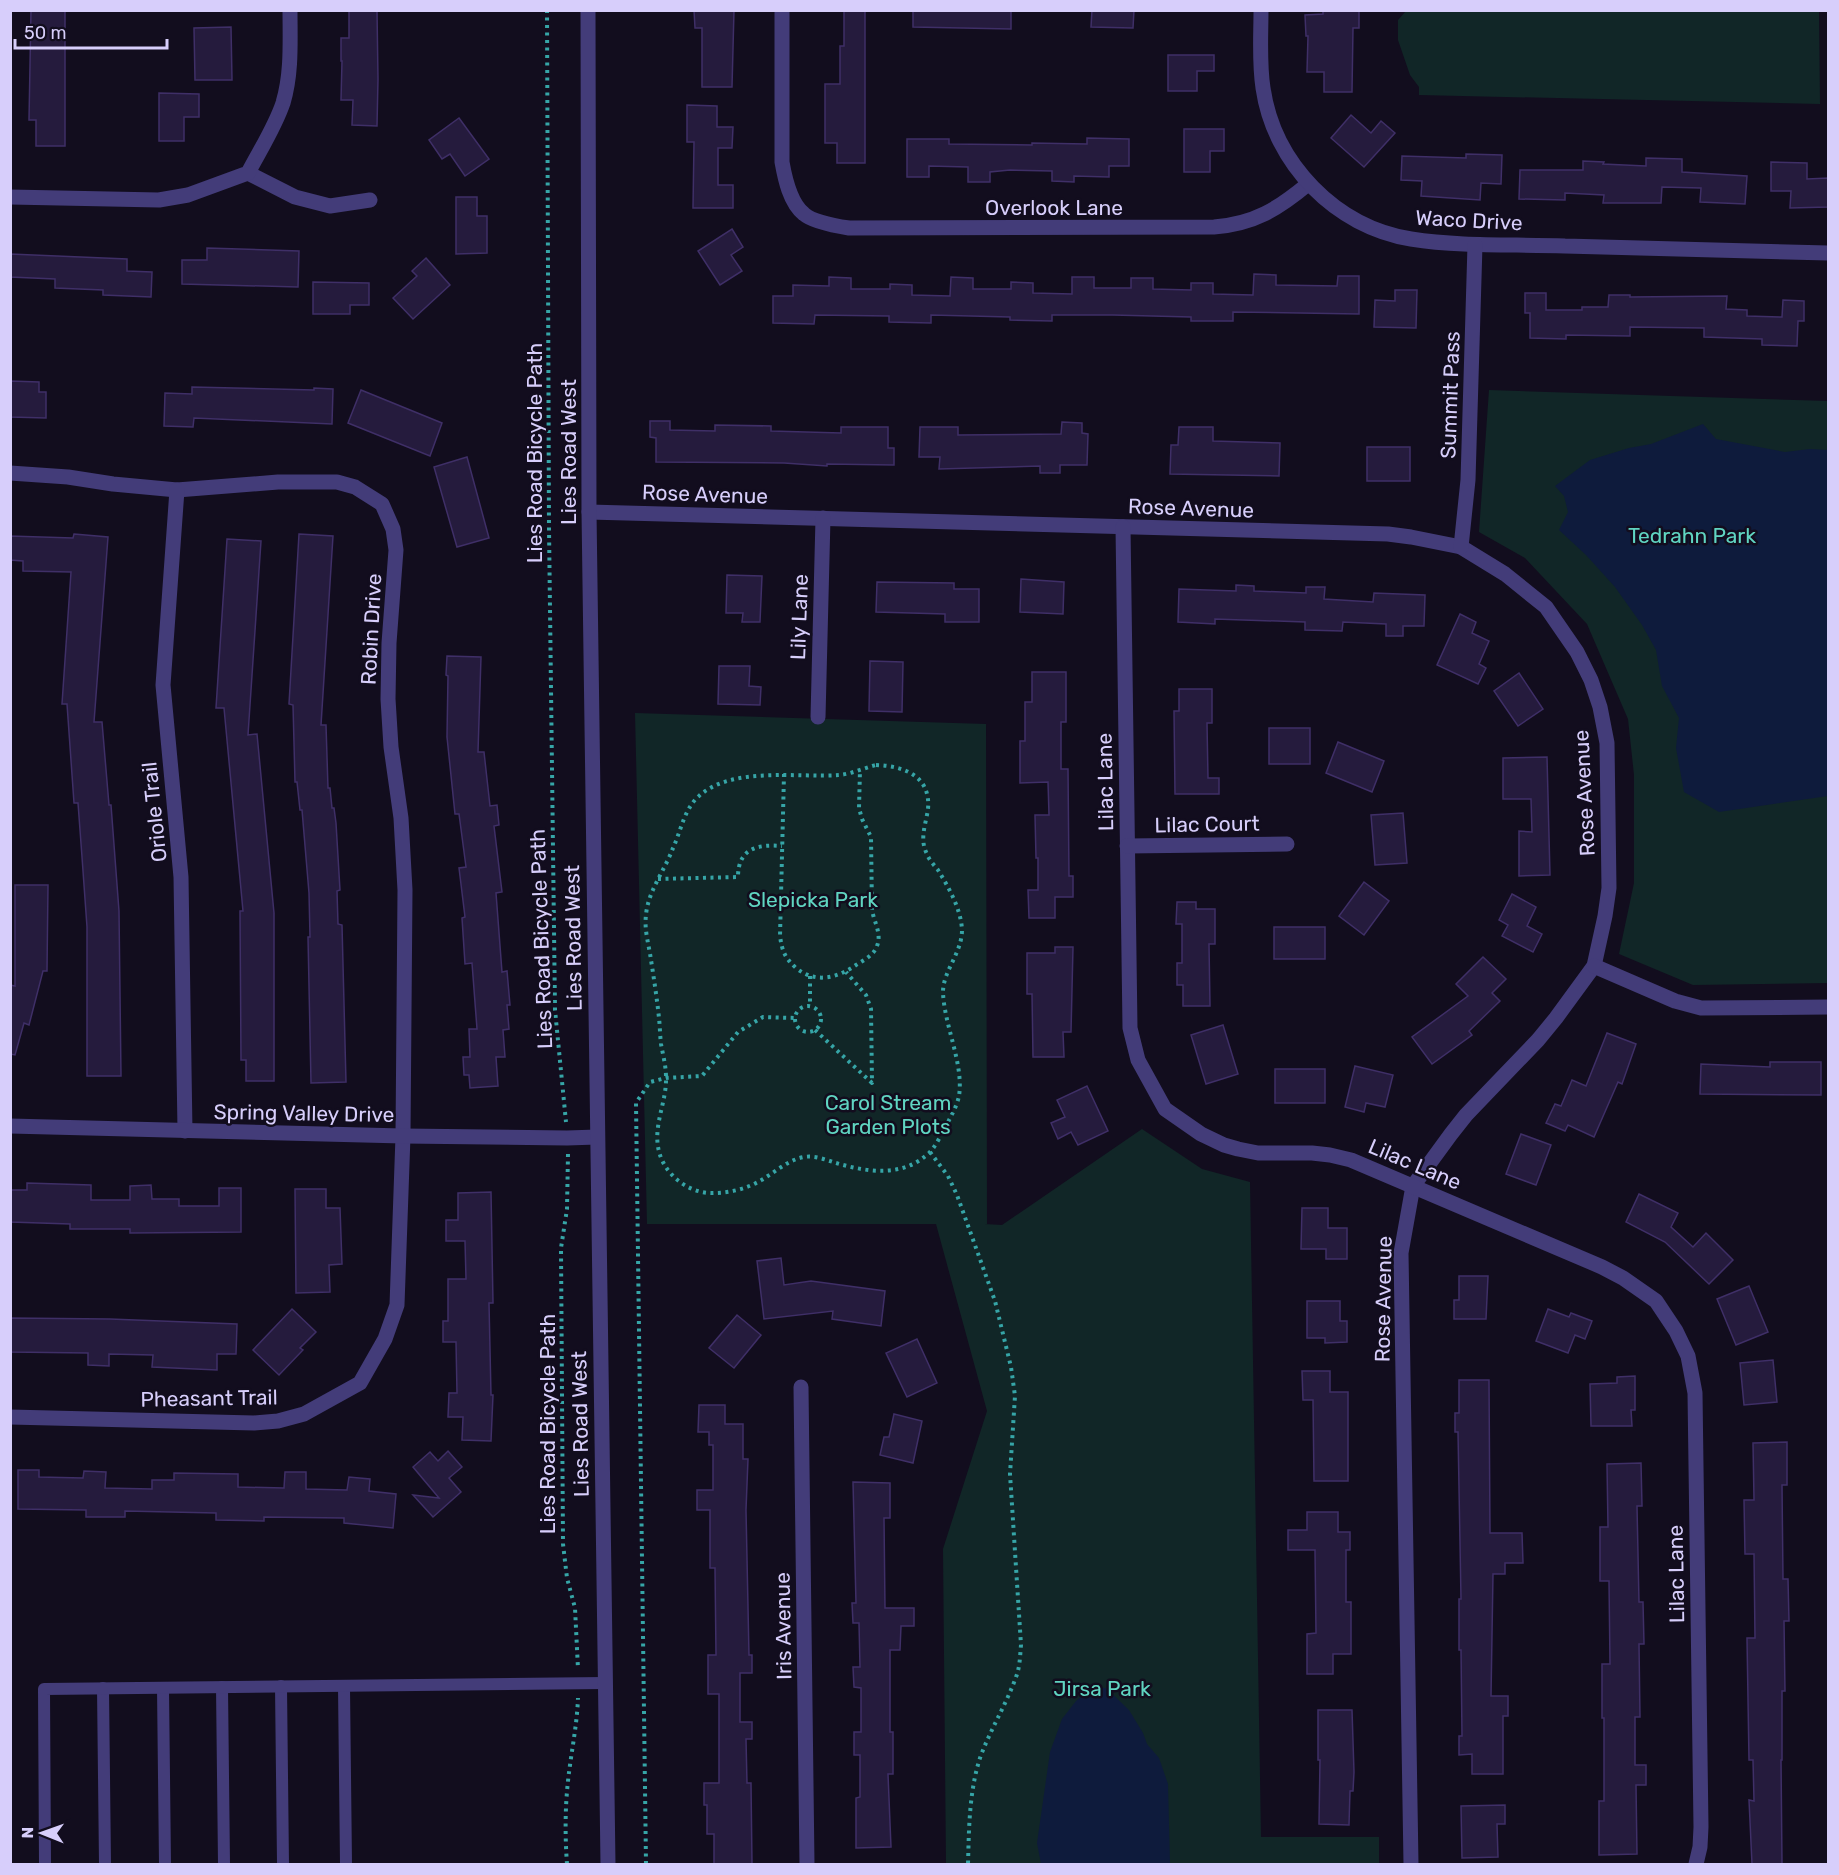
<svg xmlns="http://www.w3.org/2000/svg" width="1839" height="1875" font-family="Rubik,sans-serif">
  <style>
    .green { fill: #112627 }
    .water { fill: #0e1b3c }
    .building { fill: #251b3d; stroke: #3f2f67; stroke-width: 1.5 }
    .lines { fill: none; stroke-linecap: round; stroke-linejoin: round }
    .path { stroke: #36a5a7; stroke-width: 4; stroke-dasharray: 3 4.5; stroke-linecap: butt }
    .service { stroke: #433c79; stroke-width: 12 }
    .minor { stroke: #433c79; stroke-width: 15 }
    .tertiary { stroke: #433c79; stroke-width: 15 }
    .labels { text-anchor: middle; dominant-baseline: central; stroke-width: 5; stroke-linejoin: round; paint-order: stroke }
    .street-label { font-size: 21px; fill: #d7cefb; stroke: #120d1e }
    .park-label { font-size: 21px; fill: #60d5c2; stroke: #120d1e }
  </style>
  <rect width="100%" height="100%" fill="#120d1e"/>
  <g class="green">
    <polygon points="1406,11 1819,11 1820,104 1419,95 1419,87 1410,75 1398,40 1398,20"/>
    <polygon points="1489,390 1828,401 1828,983 1693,985 1619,954 1634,883 1634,775 1628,719 1587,624 1525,558 1479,532"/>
    <polygon points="635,713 986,724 987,1224 984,1224 1002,1225 1142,1129 1202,1169 1250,1182 1261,1837 1379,1837 1379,1864 946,1864 943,1549 987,1411 936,1224 647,1224"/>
  </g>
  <g class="water">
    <polygon points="1703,424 1716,439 1785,452 1810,449 1828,450 1828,796 1719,812 1684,792 1676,748 1679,718 1662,686 1656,650 1642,625 1615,587 1586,555 1559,530 1568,512 1564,496 1555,486 1590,460 1629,448 1651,444"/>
    <polygon points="1090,1688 1106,1688 1129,1710 1143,1733 1147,1744 1159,1758 1168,1784 1170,1864 1041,1864 1037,1843 1050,1752 1062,1719 1076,1701"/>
  </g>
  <g class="building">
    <polygon points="31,10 65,10 65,146 36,146 36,120 29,120"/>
    <polygon points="349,10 377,10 378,79 377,126 352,125 353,100 341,100 342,61 341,61 341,38 349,38"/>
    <polygon points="694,10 734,10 732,87 702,87 702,28 695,28"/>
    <polygon points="844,10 865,10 865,163 837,163 837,143 825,143 825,84 840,84 840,46 844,46"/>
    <polygon points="913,10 1011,10 1011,29 913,27"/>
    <polygon points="1092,10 1134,10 1133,28 1091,27"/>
    <polygon points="1323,10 1359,10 1359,28 1353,28 1352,92 1324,92 1324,72 1307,72 1308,36 1306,36 1305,15 1323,14"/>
    <polygon points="231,27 232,80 195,80 194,28"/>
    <polygon points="1168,55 1214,55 1214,71 1197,71 1197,91 1168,91"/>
    <polygon points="159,93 199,94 199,117 184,117 184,141 159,141"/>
    <polygon points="687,105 717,106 717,127 733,127 732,148 718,148 718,185 733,185 733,208 693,208 694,142 687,142"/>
    <polygon points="1351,115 1371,133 1381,121 1395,133 1364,167 1331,138"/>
    <polygon points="459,118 489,159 465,176 450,154 442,159 429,140"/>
    <polygon points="1184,129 1224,129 1224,151 1210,151 1210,172 1184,172"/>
    <polygon points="1087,138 1129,139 1129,166 1109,166 1109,177 1074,176 1074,182 1052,181 1052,171 1010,170 990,172 990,182 968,182 968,167 929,166 929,177 907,177 907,139 949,139 949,144 1032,145 1032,143 1087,144"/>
    <polygon points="1466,154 1502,155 1501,184 1481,183 1480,200 1421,196 1422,181 1401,180 1402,156 1466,158"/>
    <polygon points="1646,158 1682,159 1682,172 1747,176 1745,204 1700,202 1701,188 1662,187 1661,203 1603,203 1604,195 1565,193 1565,200 1519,199 1520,170 1583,170 1583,161 1604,162 1603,164 1646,166"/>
    <polygon points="1771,162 1807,163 1807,179 1828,178 1828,207 1790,208 1791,191 1771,191"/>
    <polygon points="456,197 477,197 477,216 487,216 487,253 456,254"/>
    <polygon points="732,229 743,247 731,255 742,271 720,285 698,251"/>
    <polygon points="207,248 299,251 298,287 182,284 182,260 207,260"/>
    <polygon points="10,254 127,259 127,271 152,272 151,297 103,295 103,290 55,288 55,279 10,277"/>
    <polygon points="426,258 450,285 413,319 393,298 417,276 412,271"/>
    <polygon points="1254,274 1276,275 1276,285 1337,286 1338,276 1359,276 1359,314 1233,312 1233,321 1191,321 1191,317 1113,315 1052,315 1052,321 1010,320 1010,317 931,315 931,323 889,322 889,316 815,315 814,324 773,323 773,296 793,296 793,285 829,286 829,277 851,278 851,289 890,289 890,284 912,285 912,295 950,296 951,277 973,278 973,289 1011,289 1011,282 1033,283 1033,293 1072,294 1072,277 1094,277 1094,288 1131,288 1131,278 1153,278 1153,289 1191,290 1191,283 1213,283 1213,294 1253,295"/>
    <polygon points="313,282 369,283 369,305 350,305 350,314 313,314"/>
    <polygon points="1395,290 1417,290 1416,328 1374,327 1375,300 1395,301"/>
    <polygon points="1525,293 1546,293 1546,310 1582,310 1582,307 1608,307 1609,295 1630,295 1630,297 1727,296 1726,309 1747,310 1747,316 1782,317 1783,300 1804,301 1804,321 1798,321 1797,346 1762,345 1762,339 1704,337 1704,328 1630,327 1630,336 1566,335 1566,339 1530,338 1530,313 1525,313"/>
    <polygon points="10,381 39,382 39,392 46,392 46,418 10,417"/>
    <polygon points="192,387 314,390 314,388 333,389 332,424 194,418 193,427 164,426 165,393 192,394"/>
    <polygon points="361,390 442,423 430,456 348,423"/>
    <polygon points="650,421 670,421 670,430 715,431 715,425 771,426 771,431 841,433 841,427 888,427 888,448 894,448 894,465 827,464 827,466 784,463 656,462 656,438 650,437"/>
    <polygon points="1062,422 1082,423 1082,433 1088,434 1087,465 1060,465 1060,473 1040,473 1040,466 939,469 940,457 919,457 920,427 958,427 958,435 1061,434"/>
    <polygon points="1179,427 1213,427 1213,441 1280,443 1279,476 1170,474 1171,445 1178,445"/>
    <rect x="1367" y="447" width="43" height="34"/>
    <polygon points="467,457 489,538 457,547 434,467"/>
    <polygon points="74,534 108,537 94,722 102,722 109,805 111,805 119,911 121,1076 87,1076 87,927 82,857 78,803 74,803 67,704 62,704 71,572 23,571 23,561 10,560 10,536 73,538"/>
    <polygon points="299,534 333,536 321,725 326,725 328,788 330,788 332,808 334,808 336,823 340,890 337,891 338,924 342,925 346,1082 311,1083 308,937 310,937 309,893 302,810 300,810 297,782 295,782 293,705 289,704"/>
    <polygon points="227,539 261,541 248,735 257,734 274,913 274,1081 246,1081 246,1060 241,1060 240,911 243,911 224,708 216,708"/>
    <polygon points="727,575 762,576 760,622 742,622 743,613 726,613"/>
    <polygon points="1021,579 1064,582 1063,614 1020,612"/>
    <polygon points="877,582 954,583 954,589 979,589 979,622 945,622 945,614 876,612"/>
    <polygon points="1236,585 1254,586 1254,591 1306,593 1306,587 1325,587 1324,599 1373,602 1374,593 1425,595 1424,626 1403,626 1403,636 1386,636 1386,624 1343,622 1342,631 1305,630 1305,622 1215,619 1215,624 1178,622 1179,589 1236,591"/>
    <polygon points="1460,614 1476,622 1472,633 1489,641 1479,664 1486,668 1478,684 1437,665"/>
    <polygon points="447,656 481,657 478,752 484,752 490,806 497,805 499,825 494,826 502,892 496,893 502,972 507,971 510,1005 507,1005 509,1029 503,1030 505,1057 496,1057 498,1086 470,1088 469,1075 464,1075 463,1057 470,1057 469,1029 477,1029 472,963 465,964 462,918 465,917 459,868 466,867 459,814 455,814 447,737 448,676 446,675"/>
    <polygon points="870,661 903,662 902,712 869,711"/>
    <polygon points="719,666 750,666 749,686 761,687 760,705 718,704"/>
    <polygon points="1032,672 1066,672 1066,722 1061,722 1061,769 1068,769 1069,876 1073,876 1073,897 1055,897 1055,918 1029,918 1028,890 1038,890 1038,858 1036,858 1035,815 1049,815 1048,782 1020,783 1020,741 1025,741 1025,702 1032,702"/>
    <polygon points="1519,673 1543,709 1518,726 1494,691"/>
    <polygon points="1179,689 1212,689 1212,723 1207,723 1208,778 1219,778 1219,794 1175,794 1174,711 1179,711"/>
    <rect x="1269" y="728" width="41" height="36"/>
    <polygon points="1338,742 1384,761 1372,792 1326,773"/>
    <polygon points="1547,757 1550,875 1519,876 1519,831 1532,832 1531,799 1503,799 1503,758"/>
    <polygon points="1403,813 1407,863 1375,865 1371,815"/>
    <polygon points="1364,882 1389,901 1364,935 1339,916"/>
    <polygon points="15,885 48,885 47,971 43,971 29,1025 24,1023 15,1055 10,1054 10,985 15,986"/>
    <polygon points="1512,894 1536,907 1527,926 1542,934 1533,952 1502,936 1508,925 1499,920"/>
    <polygon points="1177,902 1196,902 1196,909 1215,909 1215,944 1209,944 1210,1006 1183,1006 1183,985 1177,985 1177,963 1182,963 1182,924 1176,924"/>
    <rect x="1274" y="927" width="51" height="32"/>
    <polygon points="1055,947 1073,947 1071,1032 1063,1032 1064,1057 1033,1057 1032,994 1027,994 1027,953 1055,953"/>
    <polygon points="1483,957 1506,979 1492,993 1500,1001 1469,1031 1472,1035 1432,1064 1412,1037 1468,996 1456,984"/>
    <polygon points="1223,1025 1238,1074 1206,1084 1191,1035"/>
    <polygon points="1607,1033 1636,1044 1622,1084 1618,1082 1594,1137 1568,1125 1565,1131 1546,1123 1555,1104 1561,1106 1572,1080 1586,1086"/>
    <polygon points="1770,1062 1821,1062 1821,1095 1700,1094 1701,1064 1770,1067"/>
    <polygon points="1355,1066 1393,1075 1385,1107 1366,1103 1364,1112 1345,1107"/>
    <rect x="1275" y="1069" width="50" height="34"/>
    <polygon points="1087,1086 1108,1131 1078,1145 1071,1132 1058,1139 1051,1123 1065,1117 1057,1100"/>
    <polygon points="1521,1134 1551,1145 1536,1185 1506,1174"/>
    <polygon points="27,1183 91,1185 91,1200 130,1200 130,1186 151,1185 152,1199 179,1199 179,1206 219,1206 219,1188 241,1188 241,1232 130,1233 130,1229 70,1229 70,1224 10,1222 10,1190 27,1190"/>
    <polygon points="295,1189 326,1189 326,1208 340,1208 342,1264 329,1265 330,1292 296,1293"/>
    <polygon points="491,1192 493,1303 489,1303 491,1395 493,1395 491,1441 462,1440 463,1417 448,1417 449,1393 457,1393 456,1342 443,1342 443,1321 448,1321 448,1279 466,1279 465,1241 446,1241 446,1220 458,1220 458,1193"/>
    <polygon points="1639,1194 1678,1213 1671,1227 1693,1247 1706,1233 1733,1260 1709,1284 1665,1242 1626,1222"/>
    <polygon points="1302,1208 1328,1208 1328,1228 1347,1228 1347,1259 1326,1259 1326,1249 1301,1249"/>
    <polygon points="781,1258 784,1285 811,1281 885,1291 881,1326 832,1319 833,1311 764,1319 757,1261"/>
    <polygon points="1459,1276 1488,1276 1486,1319 1454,1319 1454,1300 1459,1300"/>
    <polygon points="1749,1286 1768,1332 1736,1345 1717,1299"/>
    <polygon points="1307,1301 1340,1301 1340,1321 1347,1321 1347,1342 1325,1343 1325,1338 1307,1338"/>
    <polygon points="292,1309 316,1332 300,1348 303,1350 279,1375 253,1350"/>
    <polygon points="1548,1309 1569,1317 1571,1313 1592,1321 1585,1339 1575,1335 1568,1353 1536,1341"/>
    <polygon points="737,1315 761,1335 734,1368 709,1348"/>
    <polygon points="10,1318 110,1319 237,1324 236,1354 217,1354 217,1370 152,1367 153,1355 109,1354 109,1366 88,1365 88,1353 10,1352"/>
    <polygon points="917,1339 937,1383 907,1397 886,1353"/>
    <polygon points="1773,1360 1777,1402 1744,1405 1740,1363"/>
    <polygon points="1302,1371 1330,1371 1330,1392 1348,1392 1348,1481 1314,1481 1313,1400 1303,1400"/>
    <polygon points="1635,1376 1635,1410 1631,1410 1632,1426 1591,1426 1590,1384 1617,1383 1617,1377"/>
    <polygon points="1459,1380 1489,1380 1490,1533 1522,1533 1523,1563 1505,1563 1505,1574 1493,1574 1491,1696 1508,1696 1508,1716 1503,1716 1503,1774 1472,1774 1472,1754 1459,1755 1459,1736 1462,1736 1461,1650 1459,1650 1459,1599 1461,1599 1458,1432 1455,1432 1455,1413 1459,1413"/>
    <polygon points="699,1405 725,1405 725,1424 743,1424 743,1459 748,1459 746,1510 749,1655 752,1655 752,1673 740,1673 740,1722 752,1722 752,1739 746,1739 747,1783 751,1783 752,1864 714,1864 714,1834 707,1834 707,1805 704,1805 704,1783 719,1783 719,1694 708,1694 708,1655 716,1655 715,1568 710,1568 710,1510 697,1510 697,1490 713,1490 713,1445 709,1445 709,1432 698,1432"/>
    <polygon points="894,1414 922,1421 913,1463 880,1455 884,1437 889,1437"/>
    <polygon points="1787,1442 1787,1485 1782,1485 1783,1579 1788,1579 1789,1621 1784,1621 1785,1691 1782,1691 1782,1760 1781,1760 1782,1864 1752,1864 1749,1800 1754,1801 1753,1760 1749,1760 1747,1638 1755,1638 1754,1554 1745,1554 1744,1500 1754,1500 1753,1443"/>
    <polygon points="448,1451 462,1467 449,1478 461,1492 433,1517 413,1495 439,1498 413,1467 430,1452 438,1461"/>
    <polygon points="1641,1463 1642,1506 1637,1506 1639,1602 1643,1602 1644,1644 1639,1644 1640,1717 1635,1717 1635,1765 1646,1765 1646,1785 1636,1785 1637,1854 1599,1855 1599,1801 1604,1801 1604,1718 1602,1718 1602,1664 1610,1664 1609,1581 1600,1581 1600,1527 1608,1527 1607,1464"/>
    <polygon points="18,1470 39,1470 39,1477 83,1478 84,1471 106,1472 105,1488 152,1489 152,1480 174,1480 174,1473 238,1474 238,1487 284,1488 285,1472 306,1472 306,1489 347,1490 349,1477 370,1479 369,1491 396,1494 393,1528 344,1523 344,1518 264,1517 264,1521 216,1520 216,1513 125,1511 125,1517 86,1517 86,1510 18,1509"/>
    <polygon points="853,1482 890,1483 890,1518 884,1518 885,1608 914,1608 914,1626 901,1626 900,1650 890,1650 890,1732 893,1732 893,1774 888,1774 891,1847 856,1848 856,1798 860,1797 860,1755 854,1755 854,1732 861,1732 861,1688 854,1687 853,1667 860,1667 859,1623 853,1623 852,1603 856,1603"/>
    <polygon points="1307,1512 1338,1512 1338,1532 1350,1532 1350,1550 1346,1550 1346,1602 1351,1602 1351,1654 1333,1654 1333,1674 1307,1674 1307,1634 1316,1633 1315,1550 1288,1550 1288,1530 1307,1530"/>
    <polygon points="1318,1710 1352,1710 1354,1772 1353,1791 1350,1791 1349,1825 1319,1824 1320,1760 1318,1760"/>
    <polygon points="1505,1805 1505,1824 1497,1824 1498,1857 1462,1858 1461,1806"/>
  </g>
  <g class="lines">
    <g class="path">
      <polyline points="547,10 549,528 555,1010 566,1122"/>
      <path d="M876,765C904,766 931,776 928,809C926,824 919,839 927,854C929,860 934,865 938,870C949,888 961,909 962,930C962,953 943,971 943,992C944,1025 964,1064 959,1096C957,1106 951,1116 946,1126C941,1135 936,1146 929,1153C902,1178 867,1172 836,1163C826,1160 815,1155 804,1157C787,1160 773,1174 758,1182C745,1189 729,1193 714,1193C693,1194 671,1180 662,1160C649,1131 667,1105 666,1077C666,1066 663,1055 661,1044C660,1036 660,1027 659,1018C657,999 654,979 651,960C649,945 644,930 646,915C648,891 665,870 673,848C681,831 684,809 699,796C732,766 798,778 839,775C851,774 864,768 876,765Z"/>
      <path d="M784,774L780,936C782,951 785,958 796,968C816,984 837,978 856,965C864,960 874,955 877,946C882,934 874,922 872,910L871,837L862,819L859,808L860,770"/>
      <path d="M658,879L738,877C738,848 758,844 782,846"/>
      <polyline points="810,976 810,1006"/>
      <circle cx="808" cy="1019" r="13"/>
      <polyline points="815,1030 872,1083 871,1009 866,995 846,972"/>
      <path d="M930,1152L948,1176L957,1195L995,1301L1011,1367L1015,1396L1010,1474L1021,1645C1020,1656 1020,1667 1016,1677C1006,1705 990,1730 980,1758C969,1792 969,1829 968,1864"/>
      <polyline points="568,1154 567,1209 561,1248 563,1544 567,1578 575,1608 578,1669"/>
      <path d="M567,1864C565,1837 565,1808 568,1781C571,1753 577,1726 578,1698"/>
      <polyline points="646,1864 636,1103 650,1082 666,1078 702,1076 738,1032 763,1017 795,1018"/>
    </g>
    <g class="service">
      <polyline points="281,1686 283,1864"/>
      <polyline points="222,1687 224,1864"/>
      <polyline points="344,1687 346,1864"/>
      <polyline points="103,1688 105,1864"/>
      <polyline points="163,1688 165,1864"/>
      <polyline points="45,1864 44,1689 605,1683"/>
    </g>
    <g class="minor">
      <path d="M782,10V162C785,179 790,203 804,214C813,222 836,226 849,228L1214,227C1254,224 1278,209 1308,184"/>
      <path d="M1261,10C1261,36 1259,62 1263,88C1274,164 1336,227 1411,239C1462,247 1514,244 1565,246C1653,248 1741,250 1828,253"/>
      <polyline points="248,173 295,197 330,206 370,200"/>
      <path d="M10,197L159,200L188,195L248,173C260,150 275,127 283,103C292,73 290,41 290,10"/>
      <polyline points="10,473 68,477 113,484 177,490 278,482 337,482 355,487 382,504 393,529 396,550 389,643 388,699 391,747 401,818 405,890 403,1136 397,1305 385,1339 360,1383 304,1414 278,1421 254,1423 10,1417"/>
      <polyline points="177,490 163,685 181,877 185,1131"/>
      <polyline points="589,512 1388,534 1411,537 1461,547 1505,574 1546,607 1577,652 1591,680 1600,707 1607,743 1609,888 1605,916 1594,966 1556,1018 1538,1040 1466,1115 1451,1134 1413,1186 1401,1253 1411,1864"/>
      <polyline points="1123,527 1130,1028 1138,1060 1165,1109 1201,1134 1224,1145 1238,1149 1258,1153 1312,1153 1330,1155 1351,1160 1602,1267 1623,1278 1656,1301 1676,1331 1688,1356 1695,1393 1701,1827 1700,1847 1696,1864"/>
      <polyline points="1461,547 1468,480 1475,245"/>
      <polyline points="818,717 823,518"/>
      <polyline points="1127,846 1287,844"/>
      <polyline points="1594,966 1675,1001 1701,1008 1828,1007"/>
      <polyline points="10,1126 403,1136 567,1138 597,1137"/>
      <polyline points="801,1387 807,1864"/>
    </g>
    <polyline class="tertiary" points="588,10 589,512 608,1864"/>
  </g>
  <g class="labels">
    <g class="street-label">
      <text x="1054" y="207">Overlook Lane</text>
      <text transform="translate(1469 220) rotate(3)">Waco Drive</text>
      <text transform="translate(1450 395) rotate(-88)">Summit Pass</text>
      <text transform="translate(568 452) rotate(-90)">Lies Road West</text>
      <text transform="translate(534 453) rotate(-90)">Lies Road Bicycle Path</text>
      <text transform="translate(705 494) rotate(2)">Rose Avenue</text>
      <text transform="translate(1191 508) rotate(2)">Rose Avenue</text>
      <text transform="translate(799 617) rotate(-88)">Lily Lane</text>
      <text transform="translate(371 629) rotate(-87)">Robin Drive</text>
      <text transform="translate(1105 782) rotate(-91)">Lilac Lane</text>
      <text transform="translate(1584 793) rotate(-93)">Rose Avenue</text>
      <text transform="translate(154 812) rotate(-96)">Oriole Trail</text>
      <text transform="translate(1207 824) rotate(-1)">Lilac Court</text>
      <text transform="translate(573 938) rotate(-91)">Lies Road West</text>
      <text transform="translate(541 939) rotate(-92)">Lies Road Bicycle Path</text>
      <text transform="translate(304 1113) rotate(1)">Spring Valley Drive</text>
      <text transform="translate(1415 1164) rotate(23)">Lilac Lane</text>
      <text transform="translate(1383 1299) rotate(-89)">Rose Avenue</text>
      <text transform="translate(209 1398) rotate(-1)">Pheasant Trail</text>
      <text transform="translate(547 1424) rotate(-90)">Lies Road Bicycle Path</text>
      <text transform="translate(580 1424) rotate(-91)">Lies Road West</text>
      <text transform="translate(1676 1574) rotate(-91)">Lilac Lane</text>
      <text transform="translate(783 1626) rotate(-91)">Iris Avenue</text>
    </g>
    <g class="park-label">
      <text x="1692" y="535">Tedrahn Park</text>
      <text x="813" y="899">Slepicka Park</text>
      <text x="888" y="1102">Carol Stream<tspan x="888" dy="24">Garden Plots</tspan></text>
      <text x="1102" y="1688">Jirsa Park</text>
    </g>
  </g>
  <rect width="1839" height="1875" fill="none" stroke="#d7cefb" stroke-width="24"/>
  <g transform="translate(42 1833) rotate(271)" stroke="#120d1e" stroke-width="4.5" paint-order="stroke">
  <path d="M0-4.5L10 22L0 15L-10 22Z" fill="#d7cefb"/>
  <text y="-9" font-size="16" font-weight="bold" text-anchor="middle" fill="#d7cefb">N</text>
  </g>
  <path d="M15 39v9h152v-9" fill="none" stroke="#d7cefb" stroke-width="3"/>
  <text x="24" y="39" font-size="18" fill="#d7cefb" stroke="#120d1e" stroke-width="4.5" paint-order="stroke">50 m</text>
</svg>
